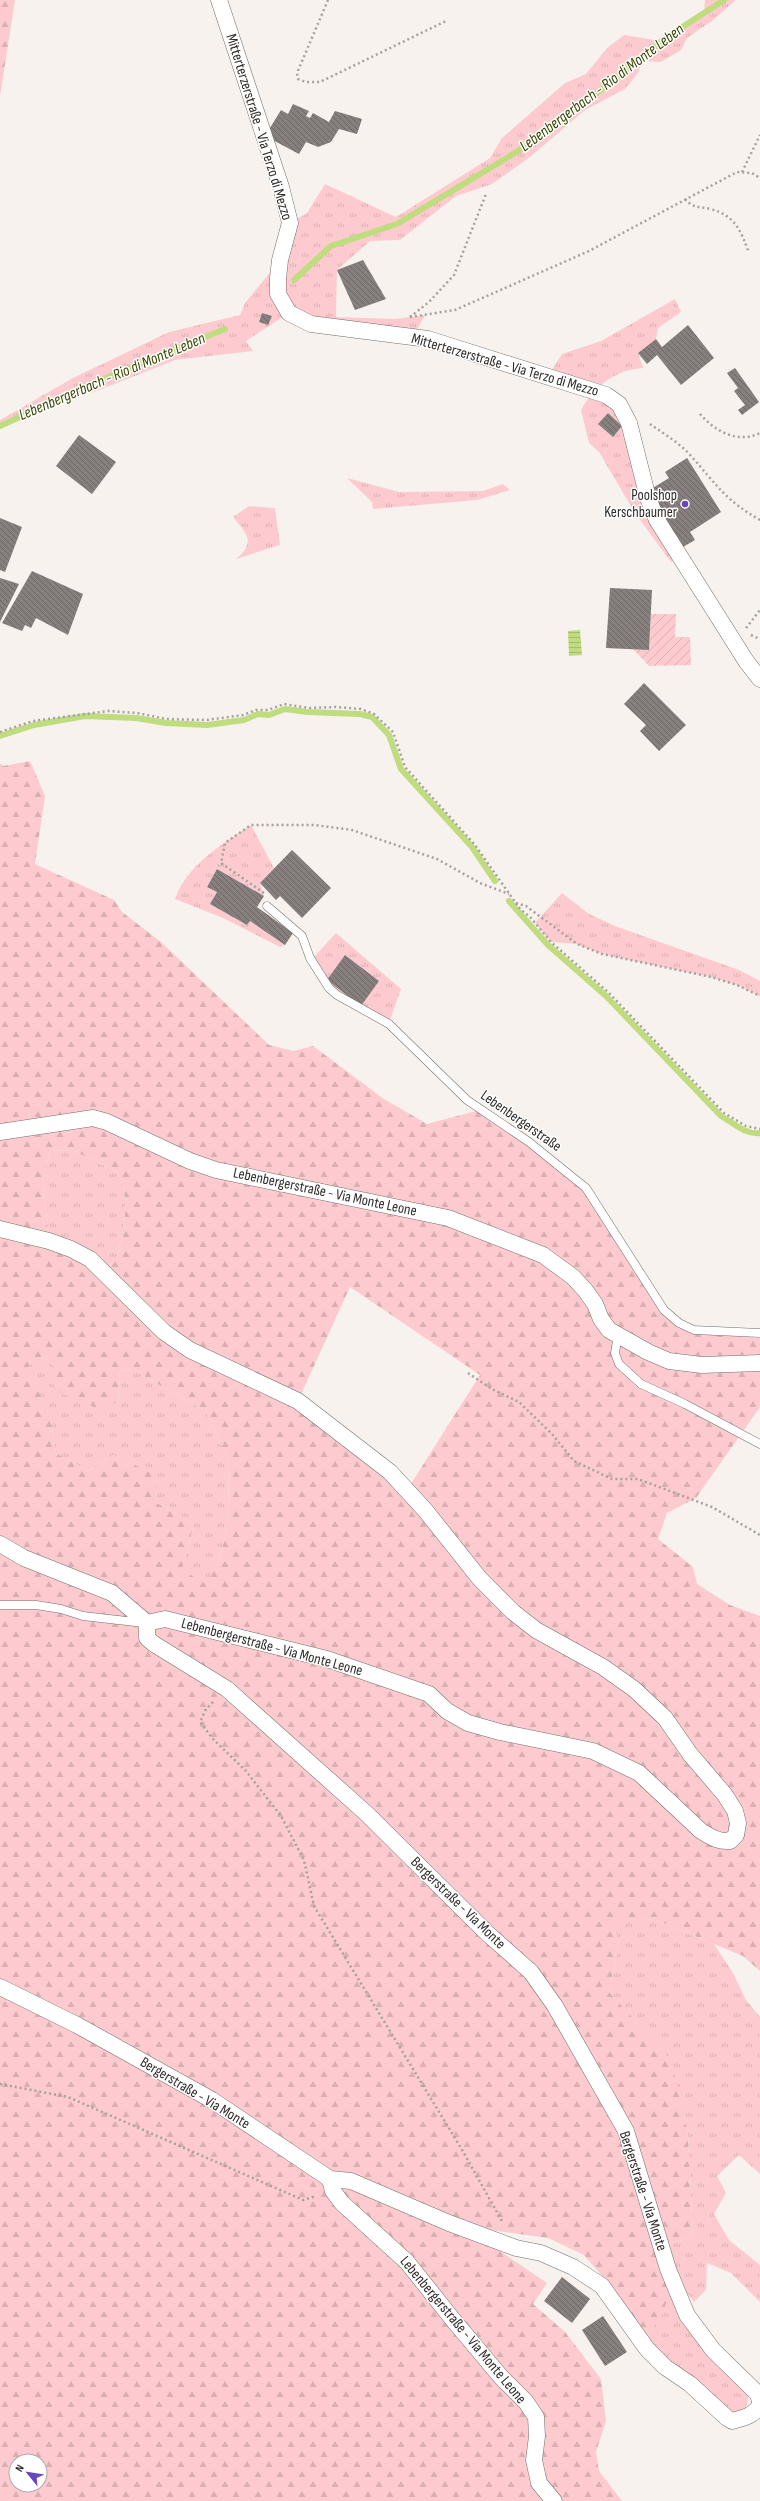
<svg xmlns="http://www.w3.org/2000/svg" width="760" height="2501" font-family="'Sofia Sans Condensed',sans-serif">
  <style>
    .grass { fill: url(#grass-tufts) }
    .forest { fill: url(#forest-firs); fill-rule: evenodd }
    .garden { fill: url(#garden-furrows) }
    .water { fill: url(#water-rules) }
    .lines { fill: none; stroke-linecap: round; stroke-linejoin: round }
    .stream { stroke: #bfdc7e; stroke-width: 6 }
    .building { fill: url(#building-back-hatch) }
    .service-casing { stroke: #726e69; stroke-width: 9 }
    .minor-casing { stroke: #726e69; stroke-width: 17 }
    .path { stroke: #a5a19d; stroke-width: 2.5; stroke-dasharray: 2 3; stroke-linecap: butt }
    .service { stroke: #fff; stroke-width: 8 }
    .minor { stroke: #fff; stroke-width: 16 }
    .poi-dot { fill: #6647c0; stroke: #fff; stroke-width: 1.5 }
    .labels { text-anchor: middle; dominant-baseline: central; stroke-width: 3; stroke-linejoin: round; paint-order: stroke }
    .street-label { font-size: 15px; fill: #2f2d2b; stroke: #fff }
    .poi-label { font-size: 15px; fill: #2f2d2b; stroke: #fff; text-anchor: end }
    .water-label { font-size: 16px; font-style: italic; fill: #384800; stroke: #fff }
  </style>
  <defs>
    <pattern id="grass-tufts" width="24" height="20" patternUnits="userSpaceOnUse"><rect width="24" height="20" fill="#fdcbcf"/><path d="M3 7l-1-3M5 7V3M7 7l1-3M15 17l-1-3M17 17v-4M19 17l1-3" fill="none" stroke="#d9afb2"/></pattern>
    <pattern id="forest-firs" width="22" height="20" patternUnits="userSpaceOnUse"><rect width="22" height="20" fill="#fdcbcf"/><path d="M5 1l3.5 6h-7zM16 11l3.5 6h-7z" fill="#d9afb2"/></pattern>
    <pattern id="garden-furrows" width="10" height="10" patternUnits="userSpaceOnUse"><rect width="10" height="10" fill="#fdcbcf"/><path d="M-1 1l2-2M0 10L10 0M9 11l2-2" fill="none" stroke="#d9afb2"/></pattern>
    <pattern id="water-rules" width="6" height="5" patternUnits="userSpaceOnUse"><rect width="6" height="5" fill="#bfdc7e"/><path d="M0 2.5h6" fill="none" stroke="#a4bd6d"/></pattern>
    <pattern id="building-back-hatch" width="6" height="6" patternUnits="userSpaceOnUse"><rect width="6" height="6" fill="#867f7d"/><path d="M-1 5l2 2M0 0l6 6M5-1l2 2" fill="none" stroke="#6e6867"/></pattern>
  </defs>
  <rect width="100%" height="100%" fill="#f7f2ed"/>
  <g class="grass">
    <polygon points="705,0 736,0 712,21 687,38 681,50 661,62 642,61 638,73 625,89 585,110 530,157 492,184 456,196 400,240 370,241 337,270 336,317 396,319 425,315 413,337 289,313 246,341 253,351 175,360 94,392 59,400 0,429 0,420 73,378 169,332 240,315 245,303 280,260 290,223 307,213 325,184 396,217 490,158 502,138 565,83 586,74 607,48 624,35 655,40 670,35 704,13"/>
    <path d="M675,299L681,312L658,328L656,339L638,353L643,368C620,370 611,377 594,391L619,404L679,557L671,562L635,513L599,452L589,443L581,410L593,391L548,376L562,354L601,341Z"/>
    <polygon points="347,478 399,492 483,491 503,484 510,490 477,500 373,509 372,502"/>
    <path d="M249,506L275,508L280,545L236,559C257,542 246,533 233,517Z"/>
    <path d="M251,825L274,868L260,883L264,896L217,869L207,887L217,892L210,904L247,925L250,921L285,945L280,947L223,918L175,899C188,864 221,845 251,825Z"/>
    <polygon points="562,893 589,914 615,926 739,970 760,981 760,996 737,985 711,977 602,954 577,944 551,942 535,923"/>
    <polygon points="336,933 401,989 390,1020 338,991 329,983 313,958"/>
    <path d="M50,1150L74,1151L118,1172C131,1203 124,1229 116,1261L107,1266L49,1241L43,1182Z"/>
    <polygon points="44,1357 56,1368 118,1401 120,1370 135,1371 205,1411 228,1458 229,1519 220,1558 206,1585 182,1570 194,1524 157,1503 114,1455 88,1471 56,1453 51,1419 27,1367"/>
    <polygon points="610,1917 656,1920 714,1944 733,1973 746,2000 760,2017 760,2174 739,2155 717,2176 726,2193 714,2214 729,2240 760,2265 760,2302 731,2273 707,2263 706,2290 694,2302 668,2269 661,2246 693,2237 688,2134 670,2060 609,1992 619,1942"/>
    <polygon points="669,2294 685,2317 749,2395 745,2411 733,2414 667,2363 643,2336 659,2321"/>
  </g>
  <g class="forest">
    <polygon points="0,0 15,0 0,96"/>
    <path d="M30,761L45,796L35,864L114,900L122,912L161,942L269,1045L293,1051L313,1046L384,1099L427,1124L476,1111L531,1147L579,1183L667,1316L694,1333L760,1338V1407L696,1498L667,1513L658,1539L693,1567L697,1584L730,1605L760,1616V1971L743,1956L656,1920L611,1918L619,1942L609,1992L671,2060L688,2134L693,2237L661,2246L674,2284L659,2321L643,2336L608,2283L584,2255L548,2238L491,2230L484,2240L547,2283L533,2304L565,2332L601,2379L606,2421L596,2452L599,2471L622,2501H0V763L3,766ZM50,1150L74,1151L118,1172C131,1203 124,1229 116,1261L108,1266L49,1241L43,1182ZM350,1287L480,1375L407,1490L298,1401ZM44,1357L56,1368L49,1376L57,1391L103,1411L118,1401L120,1370L135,1371L205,1411L228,1458L229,1519L220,1558L206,1584L182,1570L194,1524L157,1503L156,1475L114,1455L88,1471L56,1453L51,1419L28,1367ZM16,2461H40V2485H16Z"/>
  </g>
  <polygon class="garden" points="651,614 676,614 675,637 690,637 691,665 649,666 633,649 649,650"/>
  <polygon class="water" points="580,630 582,655 569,656 568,631"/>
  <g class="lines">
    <g class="stream">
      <polyline points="294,280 331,246 397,224 543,136 670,35 724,0"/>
      <polyline points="0,426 91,384 225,329"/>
      <polyline points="0,736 34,725 85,716 136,718 166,723 207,725 244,720 258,714 269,715 285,709 308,712 360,714 372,717 389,735 401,769 472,847 495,881"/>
      <path d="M509,901L548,945L606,996L721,1116C733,1123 746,1135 760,1133"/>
    </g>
  </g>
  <g class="building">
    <polygon points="293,104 309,111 306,116 310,118 313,113 329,122 335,111 362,119 357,134 339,129 331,142 318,147 306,142 299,154 265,136 281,110 288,114"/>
    <polygon points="363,260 386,299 355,310 337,270"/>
    <polygon points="262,313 272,316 268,325 259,322"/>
    <polygon points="688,325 714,358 681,385 657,355 647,364 638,353 656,339 662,347"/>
    <polygon points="735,368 759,402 742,415 738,410 745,405 734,391 738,388 727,373"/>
    <polygon points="608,413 622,426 613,437 598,424"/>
    <polygon points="79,435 116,462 92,494 56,466"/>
    <polygon points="687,458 721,512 690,532 695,540 683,547 648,491 669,478 665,472"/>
    <polygon points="0,518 22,527 5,572 0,570"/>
    <polygon points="32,571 83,594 68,635 36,618 31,628 25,625 22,631 2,623"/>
    <polygon points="0,578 19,584 0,622"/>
    <polygon points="610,588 652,590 649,650 606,648"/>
    <polygon points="644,683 686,725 659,751 640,731 646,725 624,704"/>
    <polygon points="292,850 331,888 302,918 280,896 276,900 260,883"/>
    <polygon points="217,869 264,896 257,907 293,933 285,945 250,921 247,925 210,904 217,892 207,887"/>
    <polygon points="345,955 379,981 361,1006 327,980"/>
    <polygon points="562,2277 590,2299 572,2323 544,2301"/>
    <polygon points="603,2316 627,2352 605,2366 582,2330"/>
  </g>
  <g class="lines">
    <g class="service-casing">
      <g id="service">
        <polyline points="267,906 302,936 310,958 329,988 337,995 389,1024 467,1100 529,1142 586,1188 664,1310 679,1323 694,1330 760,1333"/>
        <polyline points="618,1334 615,1353 619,1364 641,1384 685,1404 760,1444"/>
        <polyline points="0,1605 36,1605 61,1609 83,1616 144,1623"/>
      </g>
    </g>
    <g class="minor-casing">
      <g id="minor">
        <polyline points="219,0 281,187 290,223 280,260 278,278 278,294 289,313 311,324 428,339 606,395 619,404 629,423 648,498 657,520 746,661 760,679"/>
        <polyline points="0,1132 93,1118 107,1122 190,1161 216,1170 448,1218 543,1255 573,1277 585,1290 595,1304 601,1319 609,1330 648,1352 669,1361 702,1365 760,1363"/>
        <path d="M0,1229L49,1241L71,1249L90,1259L164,1332L190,1350L298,1401L390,1472L425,1510L480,1579L513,1612L536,1630L603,1667L634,1689L665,1718L690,1754L725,1795L735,1811L738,1823L736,1835L730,1841C718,1842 711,1837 701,1831L639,1773L593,1751L500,1732L468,1723L447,1711L429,1694L327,1659L165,1619L147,1623"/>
        <polyline points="0,1544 24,1558 112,1593 147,1623"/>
        <polyline points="147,1623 147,1638 154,1644 227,1689 367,1814 487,1933 531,1972 555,2006 626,2131 668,2269 687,2315 713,2350 757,2393 760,2400"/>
        <path d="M0,1987L77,2025L212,2100L330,2179L351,2181L449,2223L516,2248L541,2253L573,2267L602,2286L647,2349L665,2367L690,2384L727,2418L732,2421C743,2418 754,2416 760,2405"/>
        <polyline points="330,2179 333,2191 342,2203 407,2262 454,2321 501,2377 526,2402 536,2417 537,2436 534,2460 539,2483 554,2501"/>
      </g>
    </g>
    <g class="path">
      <polyline points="328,0 297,73 298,79 306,82 320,82 446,21"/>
      <polyline points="742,172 760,135"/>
      <path d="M685,199C694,209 699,206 710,209C735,215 741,231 749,253"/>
      <polyline points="410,317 455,310 589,251 737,172 752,173 760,178"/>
      <polyline points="410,317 429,302 454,275 486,194"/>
      <path d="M700,414C715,431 737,444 760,433"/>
      <path d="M650,424C664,434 680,443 691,456C716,484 726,501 760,520"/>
      <polyline points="746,628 760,610"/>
      <polyline points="751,635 760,639"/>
      <polyline points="0,732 33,721 108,711 137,713 166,719 207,720 243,715 256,710 268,710 284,704 309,708 335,707 361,709 374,714 393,732 405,767 475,845 520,909 531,918 551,942 609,993 724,1113 746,1126 760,1129"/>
      <polyline points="264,893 221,863 225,843 251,825 315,825 352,830 437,859 480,883 509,894"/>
      <polyline points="516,903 526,906 577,944 602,954 711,977 737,985 760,996"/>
      <polyline points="468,1373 492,1389 519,1402 552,1434 574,1461 612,1479 638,1479 712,1507 760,1535"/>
      <polyline points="213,1702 206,1709 200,1722 214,1740 246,1771 281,1816 304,1860 314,1906 461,2148 503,2223"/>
      <polyline points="0,2084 68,2097 303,2200 316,2196"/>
    </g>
    <use href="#service" class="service"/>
    <use href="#minor" class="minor"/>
  </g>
  <circle class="poi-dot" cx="685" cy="504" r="4"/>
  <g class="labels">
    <g class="street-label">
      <text transform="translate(259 127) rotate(73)">Mitterterzerstraße - Via Terzo di Mezzo</text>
      <text transform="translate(505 365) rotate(16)">Mitterterzerstraße - Via Terzo di Mezzo</text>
      <text transform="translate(521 1121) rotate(35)">Lebenbergerstraße</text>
      <text transform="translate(325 1192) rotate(12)">Lebenbergerstraße - Via Monte Leone</text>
      <text transform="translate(272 1647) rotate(15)">Lebenbergerstraße - Via Monte Leone</text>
      <text transform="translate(458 1903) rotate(44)">Bergerstraße - Via Monte</text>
      <text transform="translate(195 2093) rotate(31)">Bergerstraße - Via Monte</text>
      <text transform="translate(643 2191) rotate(72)">Bergerstraße - Via Monte</text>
      <text transform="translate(463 2330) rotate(50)">Lebenbergerstraße - Via Monte Leone</text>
    </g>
    <g class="poi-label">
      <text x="677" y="495">Poolshop<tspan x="677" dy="17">Kerschbaumer</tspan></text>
    </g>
    <g class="water-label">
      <text transform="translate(602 88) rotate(-37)">Lebenbergerbach - Rio di Monte Leben</text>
      <text transform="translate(112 377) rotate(-23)">Lebenbergerbach - Rio di Monte Leben</text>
    </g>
  </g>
  <g transform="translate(28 2473) rotate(300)"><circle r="19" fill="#ffffff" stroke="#acabaa"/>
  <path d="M0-3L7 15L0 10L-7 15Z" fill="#6647c0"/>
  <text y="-6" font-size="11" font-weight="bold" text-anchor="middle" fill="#2f2d2b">N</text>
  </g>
</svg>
